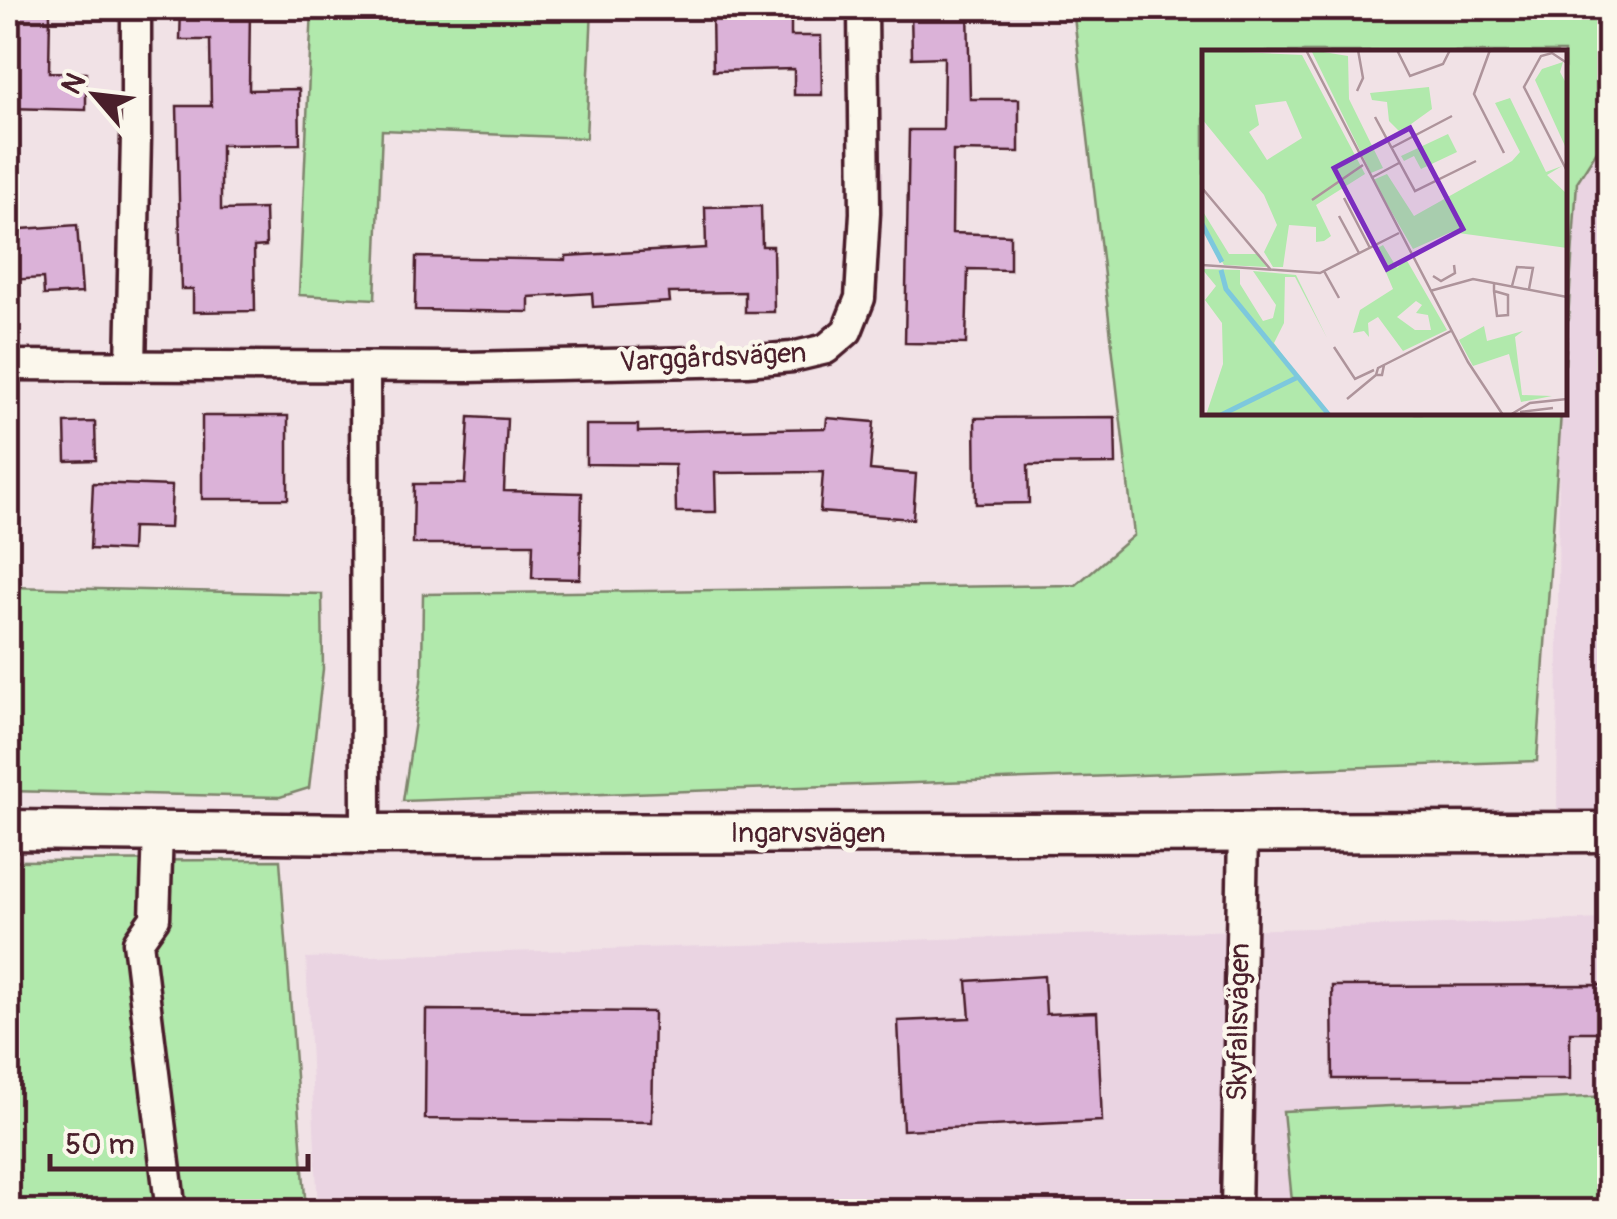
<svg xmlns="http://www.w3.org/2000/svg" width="1617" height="1219" font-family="Pangolin,sans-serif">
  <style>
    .built { fill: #ead4e2 }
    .green { fill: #b1e9ac; stroke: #7e846c; stroke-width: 2.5 }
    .building { fill: #dbb2d8; stroke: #4a1f2b; stroke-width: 2.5 }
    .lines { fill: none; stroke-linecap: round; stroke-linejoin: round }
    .street-casing { stroke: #4a1f2b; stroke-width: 35 }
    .secondary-casing { stroke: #4a1f2b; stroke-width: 45 }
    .street { stroke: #fbf7ec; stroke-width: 28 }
    .secondary { stroke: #fbf7ec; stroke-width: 38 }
    .labels { text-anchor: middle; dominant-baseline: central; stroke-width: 9; stroke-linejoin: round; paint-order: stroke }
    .street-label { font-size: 28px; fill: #4a1f2b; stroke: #fbf7ec }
    .inset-river { fill: none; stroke: #7dc8dd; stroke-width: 5 }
    .inset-road { fill: none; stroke: #ae949b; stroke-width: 2.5 }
    .view { fill: #7b2cbf; fill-opacity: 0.15; stroke: #7b2cbf; stroke-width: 5 }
    .inset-edge { fill: none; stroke: #4a1f2b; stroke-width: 5 }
  </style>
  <rect width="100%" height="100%" fill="#f1e2e6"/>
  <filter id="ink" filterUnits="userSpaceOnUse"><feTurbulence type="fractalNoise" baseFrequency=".01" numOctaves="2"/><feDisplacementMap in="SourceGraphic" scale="20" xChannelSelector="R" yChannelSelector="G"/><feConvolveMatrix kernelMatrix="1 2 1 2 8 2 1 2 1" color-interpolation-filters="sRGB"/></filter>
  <g filter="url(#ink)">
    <g class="built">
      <polygon points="1609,87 1609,831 1557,829 1559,413 1564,412 1565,155"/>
      <polygon points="1608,919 1610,921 1609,1211 318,1211 306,958"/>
    </g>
    <g class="green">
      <polygon points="312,8 592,8 586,138 382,130 375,299 299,295"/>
      <polygon points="1073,8 1609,8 1609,132 1577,182 1565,365 1564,52 1204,52 1204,412 1561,413 1537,761 403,801 422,675 423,594 1076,585 1134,535"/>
      <polygon points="8,587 322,594 323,669 309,788 280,797 8,791"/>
      <polygon points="280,860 306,1211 8,1211 8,861"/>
      <polygon points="1609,1096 1609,1211 1293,1211 1283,1111"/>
    </g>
    <g class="building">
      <polygon points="181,8 250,8 249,90 299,89 300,144 221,145 221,210 265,209 266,246 254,247 255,311 193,312 193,289 181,289 177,106 211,106 210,40 180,40"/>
      <polygon points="911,8 968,8 970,99 1019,99 1019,152 953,151 952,233 1010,235 1010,270 968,269 966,344 905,343 909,130 943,130 944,57 912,58"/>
      <polygon points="8,11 50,11 49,72 86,73 86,110 8,108"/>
      <polygon points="791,11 791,36 821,36 822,95 794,95 794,69 713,71 712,12"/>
      <polygon points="761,206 762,246 773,246 774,312 745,312 745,292 669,293 670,302 593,307 592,293 529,297 529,312 415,310 416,257 566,260 566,256 706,248 705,207"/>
      <polygon points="77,225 82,293 44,295 43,278 8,280 8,230"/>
      <rect x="202" y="416" width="86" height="83"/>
      <polygon points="469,417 507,419 504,491 582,493 580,579 532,578 533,544 413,544 414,484 465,484"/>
      <polygon points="1115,417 1116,464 1028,465 1029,503 976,504 975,418"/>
      <polygon points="827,418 874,422 870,470 916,474 913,519 820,512 823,472 715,473 716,512 676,512 675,465 586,464 586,425 638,425 638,432 826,428"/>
      <polygon points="95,422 96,460 66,461 65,423"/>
      <polygon points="93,483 172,486 170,528 132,527 131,551 90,549"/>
      <polygon points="1044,976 1046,1014 1097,1012 1102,1121 903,1130 898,1021 970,1018 967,981"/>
      <polygon points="1610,985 1610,1032 1570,1032 1570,1079 1333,1079 1332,986"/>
      <polygon points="426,1010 654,1012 652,1122 425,1119"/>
    </g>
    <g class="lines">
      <g class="street-casing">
        <g id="street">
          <polyline points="8,365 467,367 747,361 792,357 826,349 847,331 860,298 865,213 863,8"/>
          <polyline points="131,365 136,137 136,8"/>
          <polyline points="365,367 366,834"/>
          <polyline points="158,832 155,918 138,942 171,1212"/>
          <polyline points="1236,1212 1243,832"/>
        </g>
      </g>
      <g class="secondary-casing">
        <polyline id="secondary" points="8,830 366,834 1610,832"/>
      </g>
      <use href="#street" class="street"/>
      <use href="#secondary" class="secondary"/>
    </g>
  </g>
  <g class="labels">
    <g class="street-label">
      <text transform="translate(713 358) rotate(-3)">Varggårdsvägen</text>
      <text x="808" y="833">Ingarvsvägen</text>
      <text transform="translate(1239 1022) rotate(-89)">Skyfallsvägen</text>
    </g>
  </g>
  <g transform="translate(1202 50)">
    <rect width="365" height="365" fill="#f1e2e6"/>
    <path d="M0,0L100,5L163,124L114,155L129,186L122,191L114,192V177L87,175L81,217H71L62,202L75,175L62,145L0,69ZM84,51L100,88L65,110L47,82L57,75L53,55ZM109,0L146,6L147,49L181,118L169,123ZM361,12L358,22L365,35L363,96L333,30L340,19ZM227,37L230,59L198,82L187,71L185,52L170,50L168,43ZM308,48L344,122L360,116L345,125L365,144V198L249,182L211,199L171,130L185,124L212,166L310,111L318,102L293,53ZM246,84L255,102L219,119L212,106L202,111L199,106ZM0,160L27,204H57L65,217L22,215L0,177ZM181,195L195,218L204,209L245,280L201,301L176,267L166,273L167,287L162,281L151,283L158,260L191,239L174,199ZM214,251L220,255L214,263L226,265L229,280H213L195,267ZM0,219L38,220V234L61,271L71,268L74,255L51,221L94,225L125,288L93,227H83L82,273L72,293L124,365H4L21,314L20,273L3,250L14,236ZM282,276L285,291L321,281L313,287L320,345L350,346L319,352L307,304L271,316L257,290Z" fill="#b1e9ac" fill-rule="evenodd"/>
    <path class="inset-river" d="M0,174L20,212M19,220L24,239L127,365M19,365L94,328"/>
    <path class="inset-road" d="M104,0L266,312L301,365M195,0L208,26L241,14L248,0M288,0L272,44L302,103M365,13L350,3L339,6L322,37L365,121M155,41L161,28L156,0M173,67L213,141L274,111M189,98L250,66M169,128L197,113M0,138L69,220M142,148L168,198M110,150L161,115M137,166L157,203M0,215L118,223L197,183M122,221L137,248M231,226L239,231L253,223L252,215M310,236L315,217L331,218L327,239M228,241L271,229L365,247M292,241L306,245V265L295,266L292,241V232M132,297L153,329L172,320M182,315L180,325H174L176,318L249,281M145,349L174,325M318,362L351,358M308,365L328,353L365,349"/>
    <path class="view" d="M208,78L261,179L185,219L132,118Z"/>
    <rect width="365" height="365" class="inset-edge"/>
  </g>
  <rect width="1617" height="1219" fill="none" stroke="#fbf7ec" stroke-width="40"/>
  <rect x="20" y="20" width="1577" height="1179" fill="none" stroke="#4a1f2b" stroke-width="4" filter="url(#ink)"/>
  <g transform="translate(95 95) rotate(298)" stroke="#fbf7ec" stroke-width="8" paint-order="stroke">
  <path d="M0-8L18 38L0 25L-18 38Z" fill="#4a1f2b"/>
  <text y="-15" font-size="28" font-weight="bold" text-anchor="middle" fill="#4a1f2b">N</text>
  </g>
  <path d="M50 1154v15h258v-15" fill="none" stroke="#4a1f2b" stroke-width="5"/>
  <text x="65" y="1154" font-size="30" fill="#4a1f2b" stroke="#fbf7ec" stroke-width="8" paint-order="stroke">50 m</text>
</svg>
